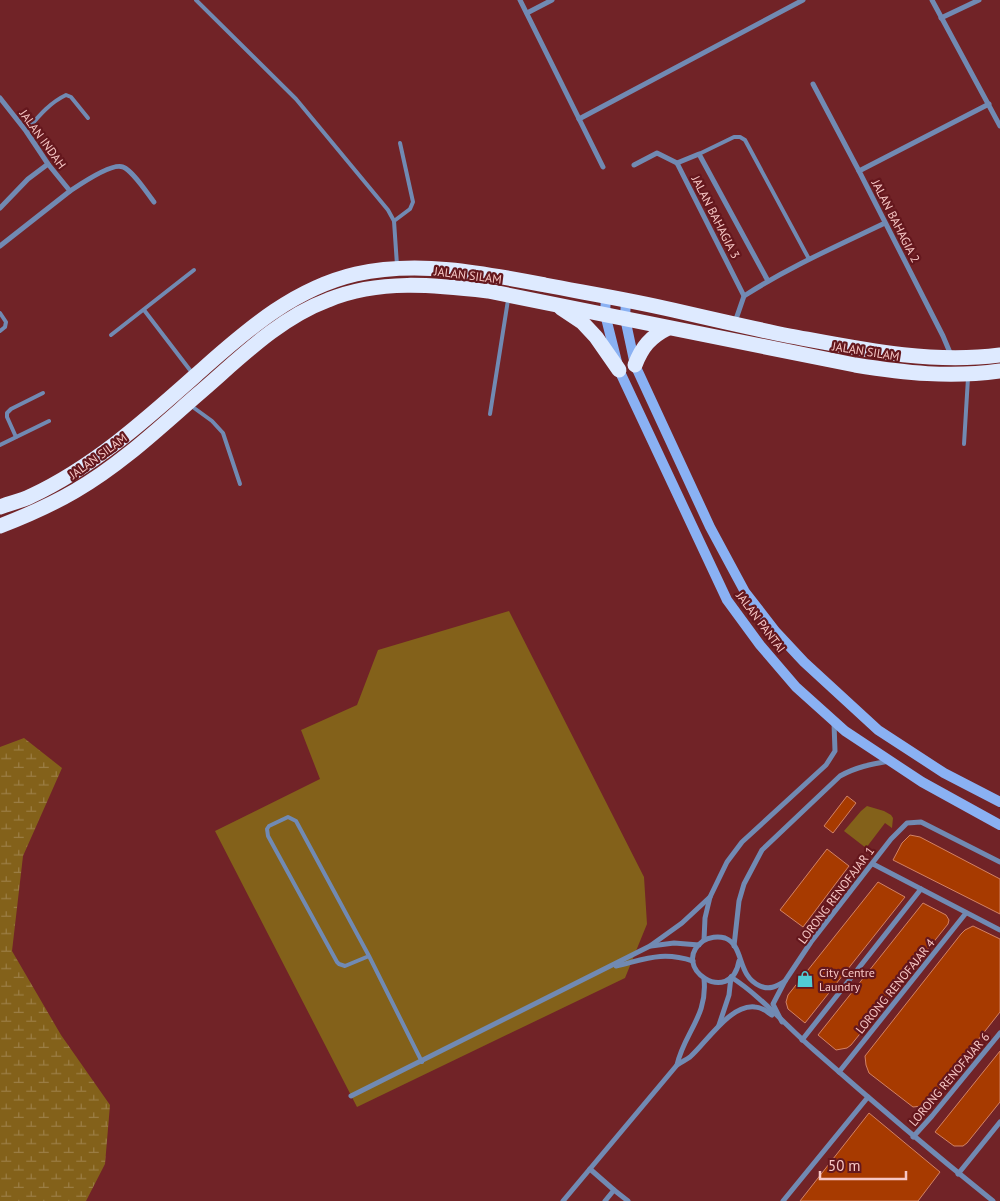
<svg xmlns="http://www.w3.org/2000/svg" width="1000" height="1201" font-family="'PT Sans',sans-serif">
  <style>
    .green { fill: #83611a }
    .wetland { fill: url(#wetland-marsh) }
    .building { fill: #a73a00; stroke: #d38264 }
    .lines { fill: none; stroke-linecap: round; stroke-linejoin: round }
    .lane { stroke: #718ab3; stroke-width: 4 }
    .street { stroke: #718ab3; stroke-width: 5 }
    .secondary { stroke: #8ab1f3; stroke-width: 10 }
    .highway { stroke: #deeaff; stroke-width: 15 }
    .labels { text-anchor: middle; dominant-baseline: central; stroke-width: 4.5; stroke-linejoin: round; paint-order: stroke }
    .street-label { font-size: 12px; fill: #f7c7c5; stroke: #64171d }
    .poi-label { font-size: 12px; fill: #f7c7c5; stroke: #64171d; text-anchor: start }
  </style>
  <defs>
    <pattern id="wetland-marsh" width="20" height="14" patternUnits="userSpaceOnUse" patternTransform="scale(1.25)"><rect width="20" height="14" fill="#83611a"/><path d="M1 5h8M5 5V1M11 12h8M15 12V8" fill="none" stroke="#9b7d44"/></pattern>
  </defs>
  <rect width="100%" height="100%" fill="#712327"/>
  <g class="green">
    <polygon points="509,611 644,877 647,924 625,978 357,1107 215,831 320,779 301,730 357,705 378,650"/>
    <polygon points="867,806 884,811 891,815 893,818 892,828 885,823 866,848 844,831 861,811"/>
  </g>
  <polygon class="wetland" points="24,738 62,768 23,856 12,951 61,1035 110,1105 105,1164 86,1201 0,1201 0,747"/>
  <g class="building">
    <polygon points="847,796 856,803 833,833 824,826"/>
    <polygon points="910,835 920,837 1000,879 1000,914 893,860 902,843"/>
    <polygon points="827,849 849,866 803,927 780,910"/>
    <polygon points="878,882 905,897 805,1023 788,1009 786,1002 788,995"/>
    <polygon points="923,903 946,915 949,920 948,924 851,1045 847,1048 836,1050 818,1035"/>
    <polygon points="973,926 1000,939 1000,1012 930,1101 922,1106 913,1107 869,1073 866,1065 865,1056 961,934 965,930"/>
    <polygon points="1000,1051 1000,1102 967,1143 963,1146 954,1146 935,1132"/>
    <polygon points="869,1113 940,1172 918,1201 800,1201"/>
  </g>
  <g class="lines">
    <g class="lane">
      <polyline points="196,0 296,99 388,210 394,221 397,265"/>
      <path d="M26,131C38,117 49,103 66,95L71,97L88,118"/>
      <polyline points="699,154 734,137 740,137 745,140 809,259"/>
      <polyline points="394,221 410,209 413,202 400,143"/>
      <polyline points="144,310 193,374"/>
      <polyline points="0,313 6,322 5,327 0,331"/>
      <polyline points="111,335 194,270"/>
      <polyline points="190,405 212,421 223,433 240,484"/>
      <polyline points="490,414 508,300"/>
      <polyline points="16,437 7,417 7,413 11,409 43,393"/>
      <polyline points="964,444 968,378"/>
      <polyline points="0,445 49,421"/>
      <polyline points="369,956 345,966 339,964 337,962 268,836 267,829 269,826 288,817 296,821 369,956 422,1062"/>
    </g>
    <g class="street">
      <polyline points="520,0 603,167"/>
      <polyline points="932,0 1000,126"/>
      <polyline points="527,13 552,0"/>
      <polyline points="941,18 979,0"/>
      <polyline points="813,84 859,171"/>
      <polyline points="0,98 26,131 48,164 70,191 0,246"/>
      <polyline points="579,119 803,0"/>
      <polyline points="677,163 699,154 768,281"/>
      <polyline points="634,165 657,153 677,163 744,296 735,322"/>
      <path d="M70,191C79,185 112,162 123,167C133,171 147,193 154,202"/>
      <polyline points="0,208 28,179 48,164"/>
      <path d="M744,296C789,267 837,246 885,223"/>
      <polyline points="951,355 943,336 859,171 989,104"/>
      <polyline points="873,864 1000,930"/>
      <polyline points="704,940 705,918 710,897 727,862 742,842 826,765 835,751 834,723"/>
      <polyline points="651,946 674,943 699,945"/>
      <path d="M734,946L739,901L744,884L762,850L840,776C856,767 872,764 889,761"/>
      <path d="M739,961C731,1008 668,967 703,941C709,937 718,936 725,938C745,946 736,975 760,986C769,990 776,987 785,981"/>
      <path d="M616,966C646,959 662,951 693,961"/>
      <path d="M731,977C762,997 786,1026 814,1050C873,1102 932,1152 993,1201"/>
      <polyline points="782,1022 773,1004 785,981 811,942 891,839 907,823 921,822 1000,862"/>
      <polyline points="719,1025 729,995 731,977"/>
      <polyline points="802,1040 921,889"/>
      <path d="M677,1065C684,1033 708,1016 704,979"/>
      <polyline points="839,1072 966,913"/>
      <polyline points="351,1096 650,946 682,923 710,897"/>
      <polyline points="913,1137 932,1116 1000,1033"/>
      <polyline points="590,1169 614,1190 628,1201"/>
      <polyline points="958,1174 1000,1122"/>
      <path d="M563,1201L677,1065C681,1062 686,1060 690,1057C707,1042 730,1004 755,1007C762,1007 767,1012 772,1015"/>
      <polyline points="605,1201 614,1190"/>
      <polyline points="783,1201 868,1097"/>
    </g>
    <g class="secondary">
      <polyline points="606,297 605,314 619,370 727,600 760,645 796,687 845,731 922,782 1000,825"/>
      <polyline points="626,300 625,318 635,365 710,527 745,592 776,632 804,662 878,730 944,773 1000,802"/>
    </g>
    <g class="highway">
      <polyline points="561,308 582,322 596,337 619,370"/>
      <path d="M635,365C642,347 650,337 668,328"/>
      <path d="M0,507C10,503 21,501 31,496C97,465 151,415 205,367C250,327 296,288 356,274C418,260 483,273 545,285C587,293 631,300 673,310C712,319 751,328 790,336C860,349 929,364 1000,355"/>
      <path d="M0,526C26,516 51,505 75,491C120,465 158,429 197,395C237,361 277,319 328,300C379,279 435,285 488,291L855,365C905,373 950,378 1000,371"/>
    </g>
  </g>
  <defs>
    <g id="shop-bare" transform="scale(1.35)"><path d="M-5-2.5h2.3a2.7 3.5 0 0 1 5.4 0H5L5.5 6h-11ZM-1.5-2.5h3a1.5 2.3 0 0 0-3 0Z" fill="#51ccd4" stroke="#64171d" stroke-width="2.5" paint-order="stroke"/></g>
  </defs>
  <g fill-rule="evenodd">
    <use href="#shop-bare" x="805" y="979"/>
  </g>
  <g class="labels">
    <g class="street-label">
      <text transform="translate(43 139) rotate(54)">JALAN INDAH</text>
      <text transform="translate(716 217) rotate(63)">JALAN BAHAGIA 3</text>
      <text transform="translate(896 221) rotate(63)">JALAN BAHAGIA 2</text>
      <text transform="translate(468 275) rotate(7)">JALAN SILAM</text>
      <text transform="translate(866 351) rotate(9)">JALAN SILAM</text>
      <text transform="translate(98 456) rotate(-36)">JALAN SILAM</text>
      <text transform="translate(761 622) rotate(53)">JALAN PANTAI</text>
      <text transform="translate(836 895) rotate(-53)">LORONG RENOFAJAR 1</text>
      <text transform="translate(895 986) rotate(-51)">LORONG RENOFAJAR 4</text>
      <text transform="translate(949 1079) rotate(-50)">LORONG RENOFAJAR 6</text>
    </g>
    <g class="poi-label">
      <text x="819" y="972">City Centre<tspan x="819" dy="14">Laundry</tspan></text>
    </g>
  </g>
  <path d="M820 1171v8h86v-8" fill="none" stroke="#f7c7c5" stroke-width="2.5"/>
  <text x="828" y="1171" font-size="15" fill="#f7c7c5" stroke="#64171d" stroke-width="4" paint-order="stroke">50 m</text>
</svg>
